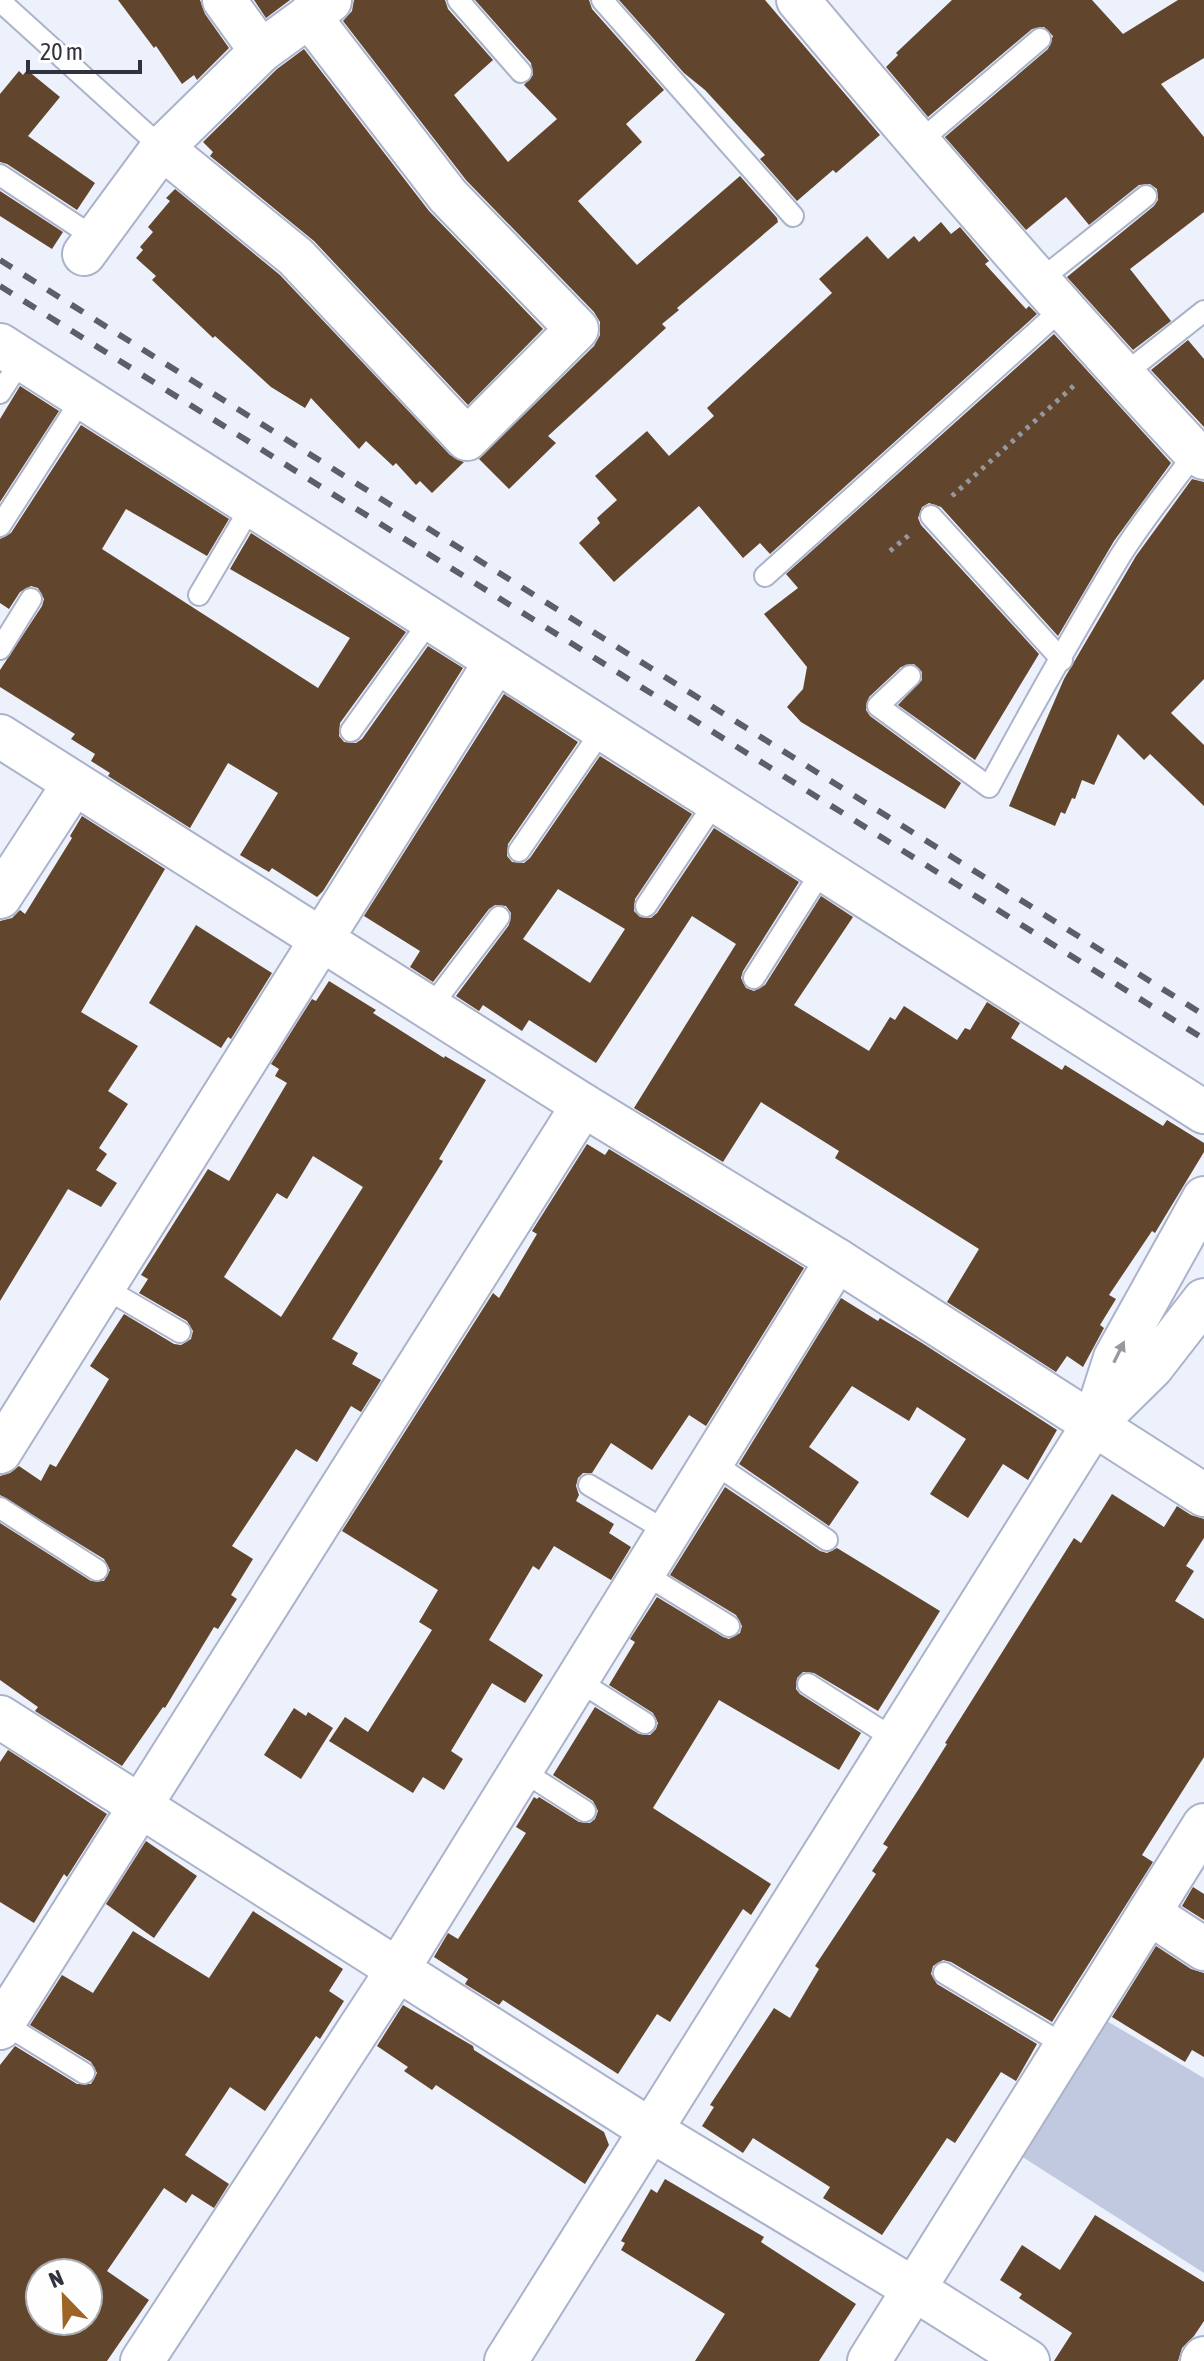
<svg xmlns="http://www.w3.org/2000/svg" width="1204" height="2361" font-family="'Asap Condensed',sans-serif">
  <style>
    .green { fill: #c1c9e1 }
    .building { fill: #61452c; fill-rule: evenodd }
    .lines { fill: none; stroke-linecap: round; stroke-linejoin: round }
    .lane-casing { stroke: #abb3cb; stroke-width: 24 }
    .street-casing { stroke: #abb3cb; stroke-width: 46 }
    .path { stroke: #9498a2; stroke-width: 5; stroke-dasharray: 4 6; stroke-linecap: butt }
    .lane { stroke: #fff; stroke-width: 20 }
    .street { stroke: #fff; stroke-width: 42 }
    .rail { stroke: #5c5f69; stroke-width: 6; stroke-dasharray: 14 14; stroke-linecap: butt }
    .oneway { fill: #98999e }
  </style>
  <rect width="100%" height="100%" fill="#edf1fb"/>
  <polygon class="green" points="1105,2020 1204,2078 1204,2273 1021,2156"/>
  <g class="building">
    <polygon points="118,0 200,0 205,14 229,48 197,80 194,75 182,84 156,46 154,48"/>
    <polygon points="254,0 290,0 266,18"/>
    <polygon points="354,0 445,0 448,9 493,60 454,95 508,162 557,119 524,85 533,75 531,63 475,0 589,0 592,9 664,90 626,124 642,142 578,201 637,265 740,176 777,218 778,222 677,308 679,310 662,324 666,328 548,436 556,443 509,489 479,459 594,346 600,335 600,322 594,312 466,180 343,21 352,11"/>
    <polygon points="619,0 765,0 880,135 836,173 833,170 797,201 760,159 765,155 705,90 684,73"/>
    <polygon points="952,0 1092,0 1123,34 1178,0 1204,0 1204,58 1161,84 1204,137 1204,212 1130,269 1171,321 1133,350 1067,277 1154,206 1158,200 1157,189 1150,184 1139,185 1089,225 1066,197 1026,230 945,137 1048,49 1053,36 1044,27 1032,29 928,117 886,67 898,55 896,53"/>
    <polygon points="304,49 429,211 543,329 468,405 314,241 210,156 213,152 203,142 277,69"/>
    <polygon points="27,70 60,97 28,136 95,183 77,210 7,164 0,162 0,94 19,71 23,75"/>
    <polygon points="175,189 280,275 450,455 464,462 432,493 420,481 416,485 396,463 393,466 366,441 359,449 311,398 305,408 271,387 215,336 213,338 152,280 156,276 136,258 143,250 140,247 153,232 148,227 170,201 166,198"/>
    <polygon points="0,191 63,232 52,249 0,216"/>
    <polygon points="941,222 951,234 960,227 989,261 985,264 1026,309 1029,306 1037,314 770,554 760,543 743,558 699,506 614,582 579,543 600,523 597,518 617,500 595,476 647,431 669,456 714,416 707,408 832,293 819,279 867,236 888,259 914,236 919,242"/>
    <polygon points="1054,334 1171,463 1114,541 1058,636 941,507 929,503 922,507 918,518 921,525 1039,654 975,760 898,705 922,680 922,672 914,664 901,667 869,697 866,710 870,716 961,783 945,809 801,722 787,707 803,689 807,667 764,614 798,588 786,574"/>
    <polygon points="1188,340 1204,359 1204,427 1151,370"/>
    <polygon points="20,386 59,411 0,502 0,419"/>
    <polygon points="81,425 229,519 207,556 126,509 102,549 318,688 350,638 230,569 251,533 406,632 340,723 339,736 344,742 356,743 362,739 428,646 463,668 323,891 317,897 272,868 269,872 240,855 278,793 228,763 190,828 108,776 110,773 91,761 95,754 71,739 75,734 0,687 0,670 42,606 44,599 38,588 31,586 20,592 9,609 0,603 0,539 11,533"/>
    <polygon points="1192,479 1204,482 1204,679 1171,713 1204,745 1204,806 1150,754 1144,760 1118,734 1094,785 1082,780 1075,799 1072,798 1065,814 1061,812 1055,826 1009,806 1064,679 1136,556"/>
    <path d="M504,694L578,742L508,844L507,856L512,862L524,863L530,858L600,756L692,814L635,899L634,911L640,917L651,918L657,913L714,828L799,882L743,971L741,978L746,988L754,991L765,985L821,896L853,917L794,1005L869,1051L890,1017L895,1020L904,1006L957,1040L965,1028L970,1030L987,1002L1020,1023L1011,1038L1062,1070L1065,1065L1163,1126L1167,1120L1204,1143V1152L1155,1233L1152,1231L1109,1295L1116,1299L1100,1325L1104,1328L1083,1367L1067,1356L1056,1372L947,1302L979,1249L835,1158L839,1151L761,1102L723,1162L634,1108L736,944L692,916L596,1063L529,1020L522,1031L483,1005L479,1011L456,996L509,925L511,913L506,906L495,905L489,909L433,982L410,967L420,951L364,916ZM558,889L625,929L590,983L523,939Z"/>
    <polygon points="82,816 165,869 81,1012 138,1046 108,1091 128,1104 99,1148 107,1154 96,1170 117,1183 101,1207 68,1189 0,1301 0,921 12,918 20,910 25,914 72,838 70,836"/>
    <polygon points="196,925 272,973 231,1039 228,1037 221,1048 149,1003"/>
    <path d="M329,981L376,1010L373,1013L444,1058L445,1056L486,1080L439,1159L443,1161L332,1339L358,1353L352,1364L381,1380L361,1412L351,1406L317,1462L296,1449L232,1546L253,1559L231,1595L237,1599L218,1629L214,1627L165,1708L163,1707L122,1766L35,1711L38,1707L0,1680V1523L91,1581H104L110,1570L104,1559L0,1495V1476L10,1473L19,1466L41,1481L50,1464L56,1467L109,1379L90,1366L124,1314L174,1344L181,1345L191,1339L193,1331L187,1321L139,1293L148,1279L141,1275L208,1169L229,1181L287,1083L275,1076L279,1069L271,1064L312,999L316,1001ZM313,1156L363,1187L281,1317L224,1277L277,1193L287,1199Z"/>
    <polygon points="587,1144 605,1155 609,1149 804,1268 706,1426 689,1415 652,1470 611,1443 592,1473 583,1473 578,1478 576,1486 579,1495 576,1501 614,1524 609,1533 631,1547 611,1580 554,1546 539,1570 533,1566 489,1640 543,1675 525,1703 492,1683 451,1751 463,1759 444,1790 423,1777 413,1793 329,1741 345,1717 368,1732 432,1630 419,1622 438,1590 342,1531 493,1293 499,1298 537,1234 532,1231"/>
    <polygon points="841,1298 878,1321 880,1318 922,1343 1057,1430 1028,1480 1003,1464 968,1518 930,1494 966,1439 917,1407 909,1421 852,1386 809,1447 859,1482 829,1526 739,1464"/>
    <polygon points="725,1487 820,1551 827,1553 837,1548 940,1611 878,1711 814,1673 803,1672 797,1678 796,1689 800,1694 861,1733 839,1770 719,1700 653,1808 771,1884 751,1915 743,1909 670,2022 657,2014 618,2074 503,2000 499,2005 465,1984 468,1979 434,1957 448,1933 458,1939 526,1833 516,1827 534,1797 537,1799 539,1797 579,1822 590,1823 595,1819 598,1811 593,1801 553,1775 595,1707 639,1734 650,1735 656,1729 658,1723 653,1713 609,1685 635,1642 630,1639 657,1597 723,1637 729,1639 740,1633 742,1626 736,1615 670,1575"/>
    <polygon points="1112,1494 1164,1527 1177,1506 1191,1515 1204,1519 1204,1538 1186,1566 1194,1571 1175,1601 1204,1619 1204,1757 1142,1855 1153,1862 1052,2022 951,1962 943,1960 933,1966 931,1974 937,1984 1037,2044 1016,2081 1001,2072 955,2143 947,2138 882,2235 823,2198 830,2187 753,2138 743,2153 702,2126 714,2107 710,2105 774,2008 790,2018 819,1969 815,1966 876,1874 872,1871 888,1847 883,1844 920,1787 947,1744 945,1743 1074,1538 1081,1543"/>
    <polygon points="294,1708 306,1716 308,1712 333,1728 301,1779 264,1755"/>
    <polygon points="8,1750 107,1814 67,1877 64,1874 34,1923 0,1902 0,1762"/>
    <polygon points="146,1841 197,1876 154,1938 106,1904"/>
    <polygon points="1193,1887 1204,1894 1204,1920 1182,1906"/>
    <path d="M253,1911L343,1969L329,1991L344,2001L320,2039L316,2036L265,2111L230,2087L185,2155L229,2184L214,2208L192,2194L186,2203L164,2188L107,2271L149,2300L107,2361H0V2065L15,2046L77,2084H91L97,2073L91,2062L30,2025L62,1975L93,1993L133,1931L209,1978ZM40,2273H88V2321H40Z"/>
    <polygon points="1156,1946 1191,1969 1204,1973 1204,2057 1192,2050 1185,2062 1112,2017"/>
    <polygon points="403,2005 473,2046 474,2050 604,2132 609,2145 585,2184 436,2085 432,2090 404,2071 408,2067 377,2046"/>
    <polygon points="665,2179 764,2237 761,2242 856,2304 819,2361 695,2361 725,2314 621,2250 625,2243 621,2241 651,2189 657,2193"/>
    <polygon points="1095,2215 1204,2282 1204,2321 1194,2336 1182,2348 1178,2361 1054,2361 1072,2333 1019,2298 1022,2294 1000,2280 1022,2245 1060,2270"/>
  </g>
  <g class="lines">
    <g class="lane-casing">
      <g id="lane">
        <polyline points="458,0 521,72"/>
        <polyline points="602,0 793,216"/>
        <polyline points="0,1 162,148"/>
        <polyline points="918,143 1040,39"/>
        <polyline points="0,175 95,238"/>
        <polyline points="1039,281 1146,196"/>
        <polyline points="1123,375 1204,311"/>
        <polyline points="0,393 22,359"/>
        <polyline points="931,516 1062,660"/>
        <polyline points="0,526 83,397"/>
        <polyline points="765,576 1063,308"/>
        <polyline points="199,595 252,505"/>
        <polyline points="0,649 31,599"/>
        <path d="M910,676L878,706L989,787C1030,711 1072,636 1116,563C1139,524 1169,489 1195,453"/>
        <polyline points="351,731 431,619"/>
        <polyline points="519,851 603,729"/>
        <polyline points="646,906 716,801"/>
        <polyline points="754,978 823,869"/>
        <polyline points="430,1008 499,917"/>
        <polyline points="103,1287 180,1332"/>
        <polyline points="712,1462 827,1540"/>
        <polyline points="589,1485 668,1532"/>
        <polyline points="0,1508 97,1570"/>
        <polyline points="643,1573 729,1626"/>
        <polyline points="577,1680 645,1723"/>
        <polyline points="808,1684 896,1740"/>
        <polyline points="521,1770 585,1811"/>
        <polyline points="944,1973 1066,2046"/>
        <polyline points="3,2023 84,2073"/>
      </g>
    </g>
    <g class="street-casing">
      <g id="street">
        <polyline points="224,0 261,51"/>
        <path d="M798,0C927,154 1058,306 1195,453L1204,458"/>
        <polyline points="162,148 296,257 467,439 577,329 448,196 309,16"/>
        <polyline points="84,254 162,148 261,51 330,1"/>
        <polyline points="0,345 1204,1112"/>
        <polyline points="0,736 583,1105 837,1260 1204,1495"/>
        <polyline points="0,897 73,785"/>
        <polyline points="1096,1417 1115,1358 1204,1198"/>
        <polyline points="0,1452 496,661"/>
        <polyline points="0,1717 652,2131 914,2289 1028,2361"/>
        <polyline points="1149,1913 1204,1949"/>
        <polyline points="0,2028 583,1105"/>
        <polyline points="142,2361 398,1969 837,1260"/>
        <polyline points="506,2361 1093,1425 1152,1367 1204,1300"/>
        <polyline points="869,2361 1204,1825"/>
        <polyline points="1202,2361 1204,2358"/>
      </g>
    </g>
    <g class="path">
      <polyline points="952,496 1078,382"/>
      <polyline points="890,551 909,535"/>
    </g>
    <use href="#lane" class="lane"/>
    <use href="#street" class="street"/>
    <g class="rail">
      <polyline points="0,260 1204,1015"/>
      <polyline points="0,286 1204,1039"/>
    </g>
  </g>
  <defs><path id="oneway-solid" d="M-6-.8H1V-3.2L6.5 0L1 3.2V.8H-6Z" transform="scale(2)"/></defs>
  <use class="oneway" href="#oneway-solid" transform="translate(1119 1352) rotate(-64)"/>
  <g transform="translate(64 2297) rotate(337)"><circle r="38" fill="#fefefe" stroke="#acadb1" stroke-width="2"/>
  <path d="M0-6L14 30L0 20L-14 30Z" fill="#9f6326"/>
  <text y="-12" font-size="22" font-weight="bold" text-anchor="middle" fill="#30333d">N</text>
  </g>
  <path d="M28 60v12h112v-12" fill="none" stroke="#30333d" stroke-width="4"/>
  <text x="40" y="60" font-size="24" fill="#30333d" stroke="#fefefe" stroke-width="6" paint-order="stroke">20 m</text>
</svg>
